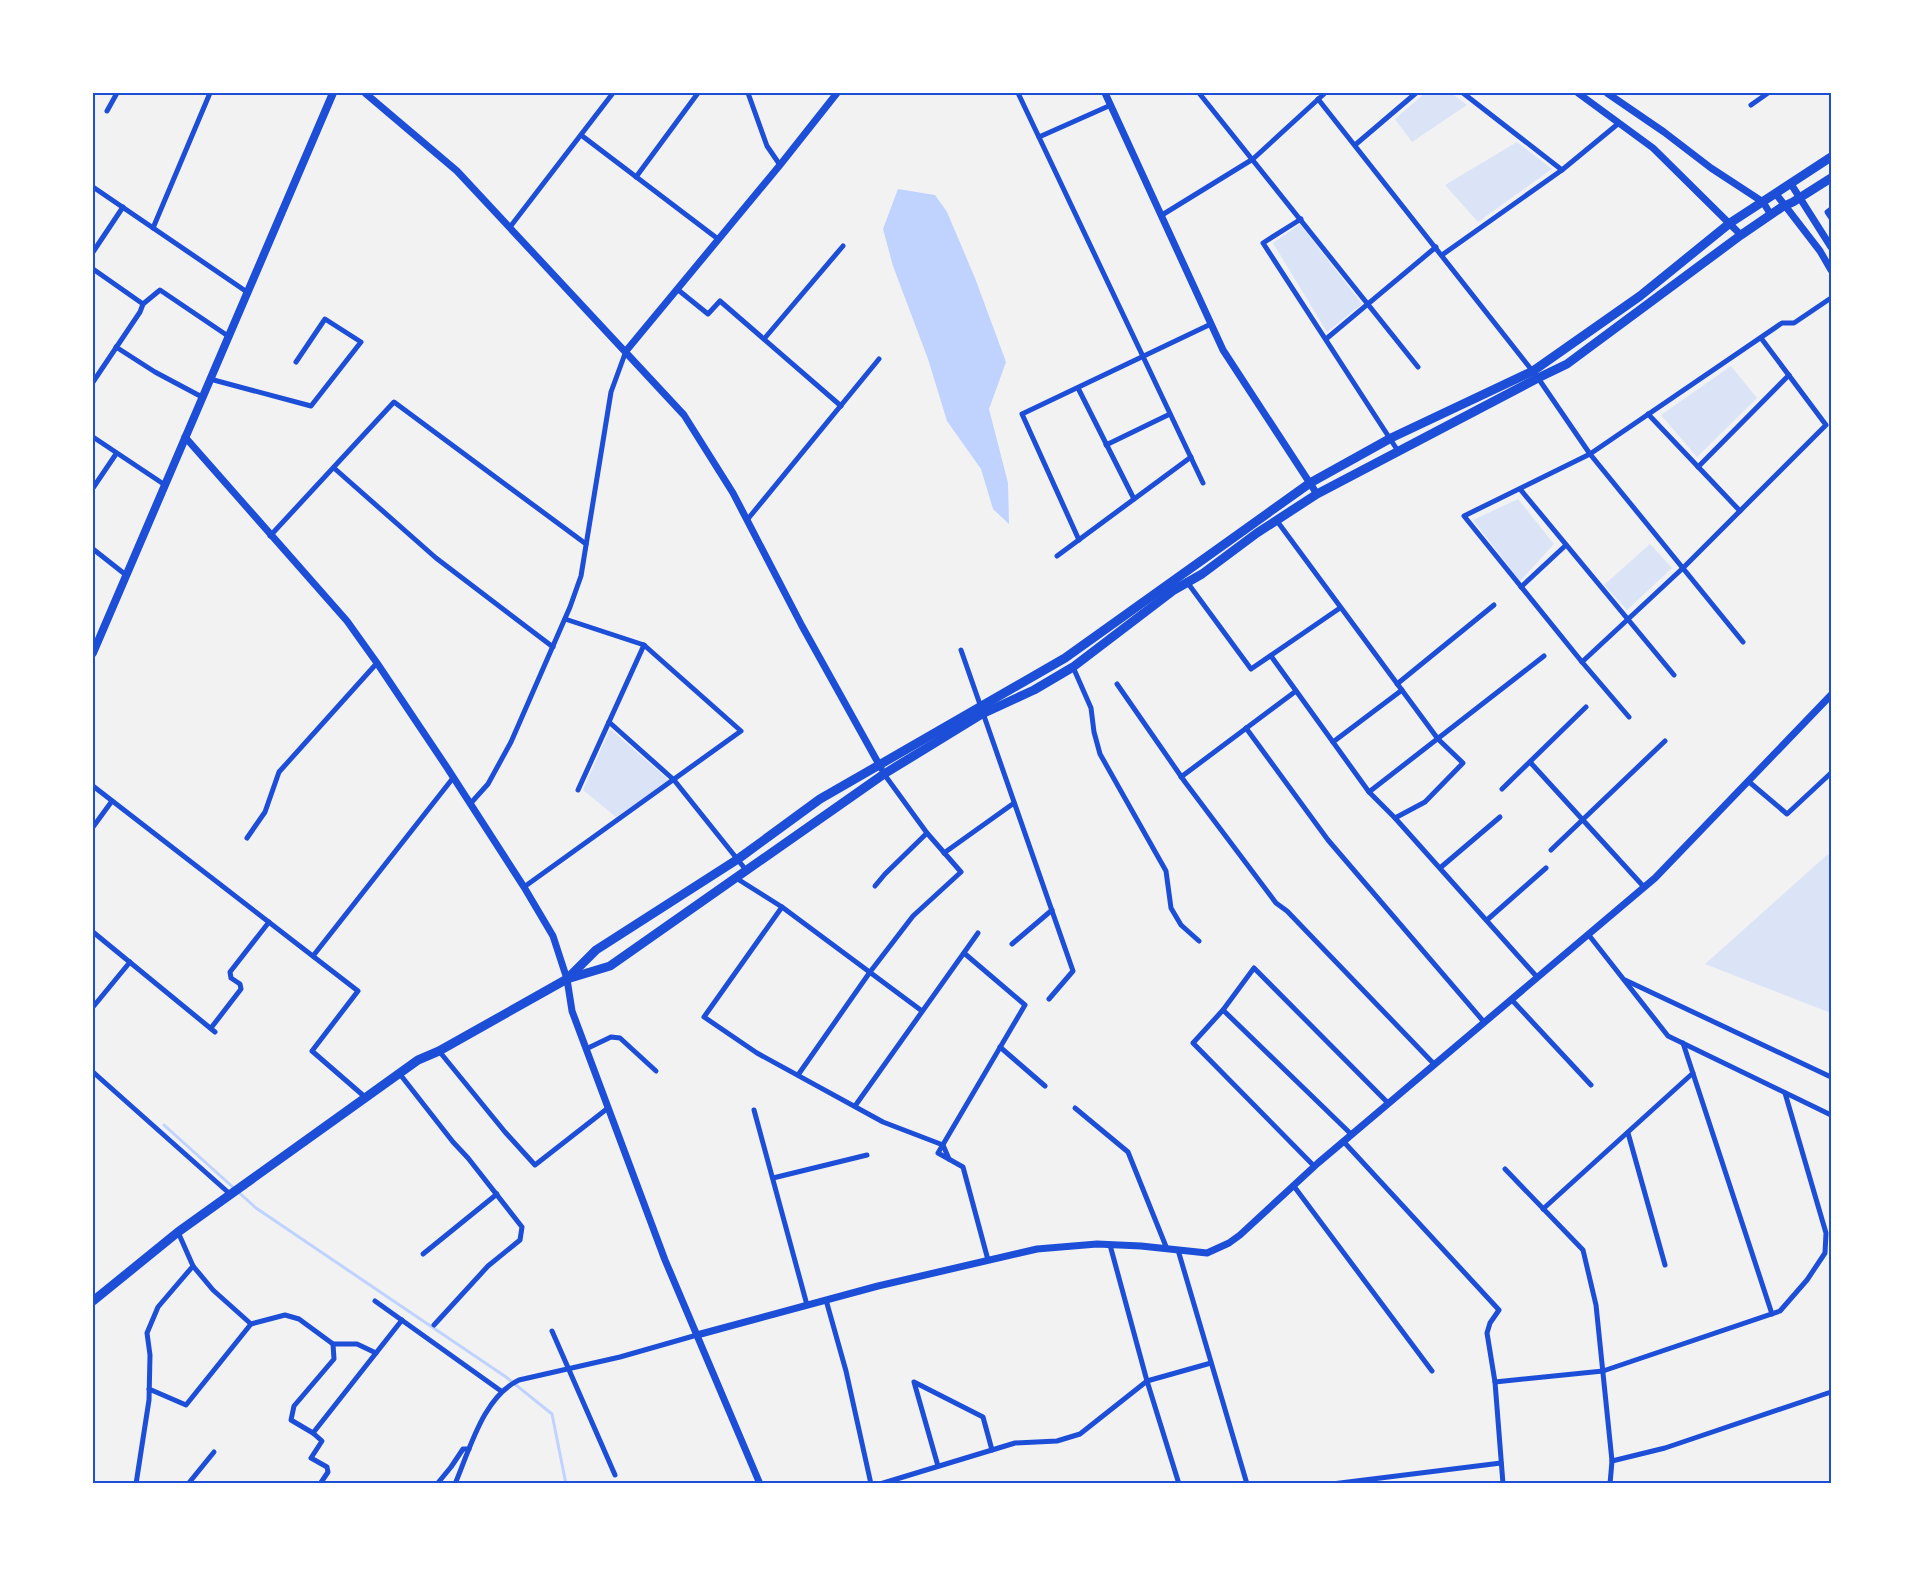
<svg xmlns="http://www.w3.org/2000/svg" width="1924" height="1577" font-family="Signika,sans-serif">
  <style>
    .green { fill: #dbe4f7 }
    .water { fill: #bfd3fe }
    .lines { fill: none; stroke-linecap: round; stroke-linejoin: round }
    .stream { stroke: #bfd3fe; stroke-width: 3 }
    .minor { stroke: #1d4ed8; stroke-width: 5 }
    .tertiary { stroke: #1d4ed8; stroke-width: 7 }
    .secondary { stroke: #1d4ed8; stroke-width: 8 }
    .trunk { stroke: #1d4ed8; stroke-width: 9 }
    .neatline { fill: none; stroke: #1d4ed8; stroke-width: 2 }
  </style>
  <rect width="100%" height="100%" fill="#f2f2f2"/>
  <g class="green">
    <polygon points="1425,93 1451,93 1467,105 1412,142 1395,119"/>
    <polygon points="1517,142 1552,169 1478,222 1445,185"/>
    <polygon points="1300,224 1362,304 1327,332 1273,243"/>
    <polygon points="1731,366 1757,398 1697,457 1661,415"/>
    <polygon points="1518,499 1554,544 1520,581 1473,520"/>
    <polygon points="1650,544 1672,568 1627,610 1604,585"/>
    <polygon points="610,729 669,780 616,817 583,790"/>
    <polygon points="1828,854 1831,863 1831,1013 1705,964"/>
  </g>
  <polygon class="water" points="898,189 935,195 947,212 975,278 1006,362 989,409 1008,483 1009,524 993,509 981,469 947,421 928,359 893,266 883,229"/>
  <g class="lines">
    <polyline class="stream" points="164,1125 256,1208 506,1377 552,1414 566,1484"/>
    <g class="minor">
      <polyline points="748,93 767,146 780,165"/>
      <polyline points="1018,93 1203,483"/>
      <polyline points="1199,93 1418,367"/>
      <polyline points="1463,93 1562,170"/>
      <polyline points="1318,99 1538,378 1590,454 1743,642"/>
      <polyline points="1751,105 1768,93"/>
      <polyline points="107,111 117,93"/>
      <polyline points="581,135 718,239"/>
      <polyline points="1039,137 1111,105"/>
      <polyline points="1355,145 1416,93"/>
      <polyline points="636,177 698,93"/>
      <polyline points="93,187 247,292"/>
      <polyline points="1831,209 1827,212 1831,218"/>
      <polyline points="1162,215 1253,159 1325,93"/>
      <polyline points="1301,219 1263,243 1398,451"/>
      <polyline points="510,227 613,93"/>
      <polyline points="153,228 210,93"/>
      <polyline points="93,252 123,207"/>
      <polyline points="1442,255 1562,170 1619,123"/>
      <polyline points="93,269 143,304"/>
      <polyline points="677,289 708,314 720,301 841,406"/>
      <polyline points="764,339 843,246"/>
      <polyline points="1326,339 1436,247"/>
      <polyline points="116,347 155,372 202,397"/>
      <polyline points="210,379 311,406 361,342 325,319 296,362"/>
      <polyline points="93,382 140,312 143,304 160,290 228,336"/>
      <polyline points="1078,388 1134,499"/>
      <polyline points="1648,414 1740,511"/>
      <polyline points="93,437 165,485"/>
      <polyline points="1106,445 1170,414"/>
      <polyline points="1698,467 1789,375"/>
      <polyline points="334,468 436,558 553,647"/>
      <polyline points="93,488 116,454"/>
      <polyline points="1520,489 1674,675"/>
      <polyline points="747,520 879,359"/>
      <polyline points="270,536 394,402 586,544"/>
      <polyline points="1079,540 1022,414 1211,324"/>
      <polyline points="93,549 126,575"/>
      <polyline points="1057,556 1191,457"/>
      <polyline points="1187,582 1251,669 1340,608"/>
      <polyline points="1521,587 1566,545"/>
      <polyline points="961,650 1073,971 1049,999"/>
      <polyline points="1271,656 1369,792 1395,818 1425,802 1463,763 1438,739 1277,521"/>
      <polyline points="1582,662 1683,568 1826,425 1761,338"/>
      <polyline points="1073,667 1091,708 1094,732 1100,754 1166,871 1171,908 1181,925 1199,941"/>
      <polyline points="1117,684 1185,782 1276,903 1287,911 1434,1064"/>
      <polyline points="1397,684 1494,605"/>
      <polyline points="1629,717 1582,662 1464,516 1590,454 1782,323 1794,323 1831,298"/>
      <polyline points="609,722 674,780 746,870"/>
      <polyline points="1246,728 1328,840 1484,1022"/>
      <polyline points="1333,742 1402,690"/>
      <polyline points="1530,762 1644,887"/>
      <polyline points="1181,777 1296,691"/>
      <polyline points="1748,781 1787,814 1831,773"/>
      <polyline points="93,786 358,991 312,1051 365,1097"/>
      <polyline points="1502,789 1586,707"/>
      <polyline points="578,790 644,645"/>
      <polyline points="1369,792 1544,656"/>
      <polyline points="470,804 488,784 511,742 570,607 581,576 611,392 626,351"/>
      <polyline points="1395,818 1537,977"/>
      <polyline points="93,827 112,801"/>
      <polyline points="247,838 265,812 279,772 377,663"/>
      <polyline points="1551,850 1665,741"/>
      <polyline points="944,853 1014,803"/>
      <polyline points="1440,868 1500,817"/>
      <polyline points="736,878 782,907 922,1011"/>
      <polyline points="875,886 885,874 927,833"/>
      <polyline points="524,887 741,731 644,645 565,619"/>
      <polyline points="782,907 704,1017 757,1053 883,1122 943,1145 949,1159"/>
      <polyline points="1487,920 1546,868"/>
      <polyline points="93,932 215,1032"/>
      <polyline points="1588,934 1668,1036 1831,1115"/>
      <polyline points="1012,944 1052,910"/>
      <polyline points="964,953 1025,1005 938,1153 963,1167 988,1260"/>
      <polyline points="313,956 453,778"/>
      <polyline points="1625,980 1831,1077"/>
      <polyline points="1511,999 1591,1085"/>
      <polyline points="93,1007 130,962"/>
      <polyline points="1223,1010 1351,1134"/>
      <polyline points="211,1028 241,989 240,984 231,978 230,972 269,922"/>
      <polyline points="1683,1043 1772,1314"/>
      <polyline points="1000,1047 1045,1086"/>
      <polyline points="586,1049 611,1037 620,1038 656,1071"/>
      <polyline points="439,1051 505,1132 535,1165 608,1108"/>
      <polyline points="93,1072 230,1194"/>
      <polyline points="399,1073 453,1142 468,1158 522,1227 520,1240 488,1266 434,1325"/>
      <polyline points="798,1075 870,972 913,916 961,872 927,833 884,774"/>
      <polyline points="855,1106 978,933"/>
      <polyline points="1075,1108 1128,1152 1167,1249"/>
      <polyline points="754,1110 807,1305"/>
      <polyline points="1628,1133 1665,1265"/>
      <polyline points="1343,1141 1499,1310 1490,1323 1487,1333 1495,1382 1503,1484"/>
      <polyline points="1314,1166 1193,1043 1223,1010 1254,968 1388,1103"/>
      <polyline points="1505,1169 1583,1250 1596,1305 1612,1461 1610,1484"/>
      <polyline points="773,1178 867,1155"/>
      <polyline points="1293,1185 1432,1371"/>
      <polyline points="1543,1209 1693,1073"/>
      <polyline points="178,1232 193,1266 213,1290 251,1324 285,1315 299,1319 333,1344 357,1344 376,1353"/>
      <polyline points="1110,1245 1147,1381 1179,1484"/>
      <polyline points="1178,1250 1247,1484"/>
      <polyline points="423,1254 497,1194"/>
      <polyline points="826,1300 846,1371 871,1484"/>
      <polyline points="375,1301 501,1391"/>
      <polyline points="552,1331 615,1475"/>
      <polyline points="1495,1382 1603,1371 1780,1311 1807,1280 1825,1253 1826,1233 1785,1093"/>
      <polyline points="149,1389 186,1405 251,1324"/>
      <polyline points="313,1433 402,1320"/>
      <polyline points="1612,1461 1665,1448 1831,1392"/>
      <polyline points="938,1466 914,1382 983,1417 992,1450"/>
      <polyline points="136,1484 149,1400 150,1355 147,1333 158,1307 193,1266"/>
      <polyline points="188,1484 214,1452"/>
      <polyline points="320,1484 328,1472 327,1467 311,1458 322,1441 313,1433 291,1420 294,1406 334,1359 333,1344"/>
      <polyline points="437,1484 451,1467 463,1449 469,1449"/>
      <path d="M455,1484C470,1449 483,1397 519,1380L620,1357L697,1335"/>
      <polyline points="880,1484 1015,1443 1057,1441 1080,1434 1147,1381 1211,1363"/>
      <polyline points="1332,1484 1501,1463"/>
    </g>
    <g class="tertiary">
      <polyline points="365,93 457,171 684,415 733,493 802,626 881,768"/>
      <polyline points="1105,93 1223,350 1317,494"/>
      <polyline points="1578,93 1653,148 1741,235"/>
      <polyline points="1607,93 1664,132 1711,168 1763,202 1771,215"/>
      <polyline points="1791,184 1831,247"/>
      <polyline points="1776,194 1820,251 1831,270"/>
      <polyline points="626,351 780,165 837,93"/>
      <polyline points="185,437 347,621 377,663 446,766 524,887 553,936 567,979 572,1011 665,1260 760,1484"/>
      <polyline points="697,1335 878,1286 1037,1249 1097,1244 1141,1246 1207,1253 1229,1243 1240,1235 1318,1163 1655,878 1831,695"/>
    </g>
    <polyline class="secondary" points="93,653 333,93"/>
    <g class="trunk">
      <polyline points="569,977 596,950 738,859 820,799 1065,658 1310,483 1391,438 1533,371 1640,296 1730,223 1831,157"/>
      <polyline points="93,1301 178,1232 418,1060 439,1051 567,979 610,966 884,774 982,714 1034,690 1073,667 1174,590 1202,574 1257,533 1317,494 1538,378 1567,364 1741,235 1782,207 1793,202 1831,178"/>
    </g>
  </g>
  <rect width="1924" height="1577" fill="none" stroke="#ffffff" stroke-width="189"/>
  <rect x="94" y="94" width="1736" height="1388" class="neatline"/>
</svg>
